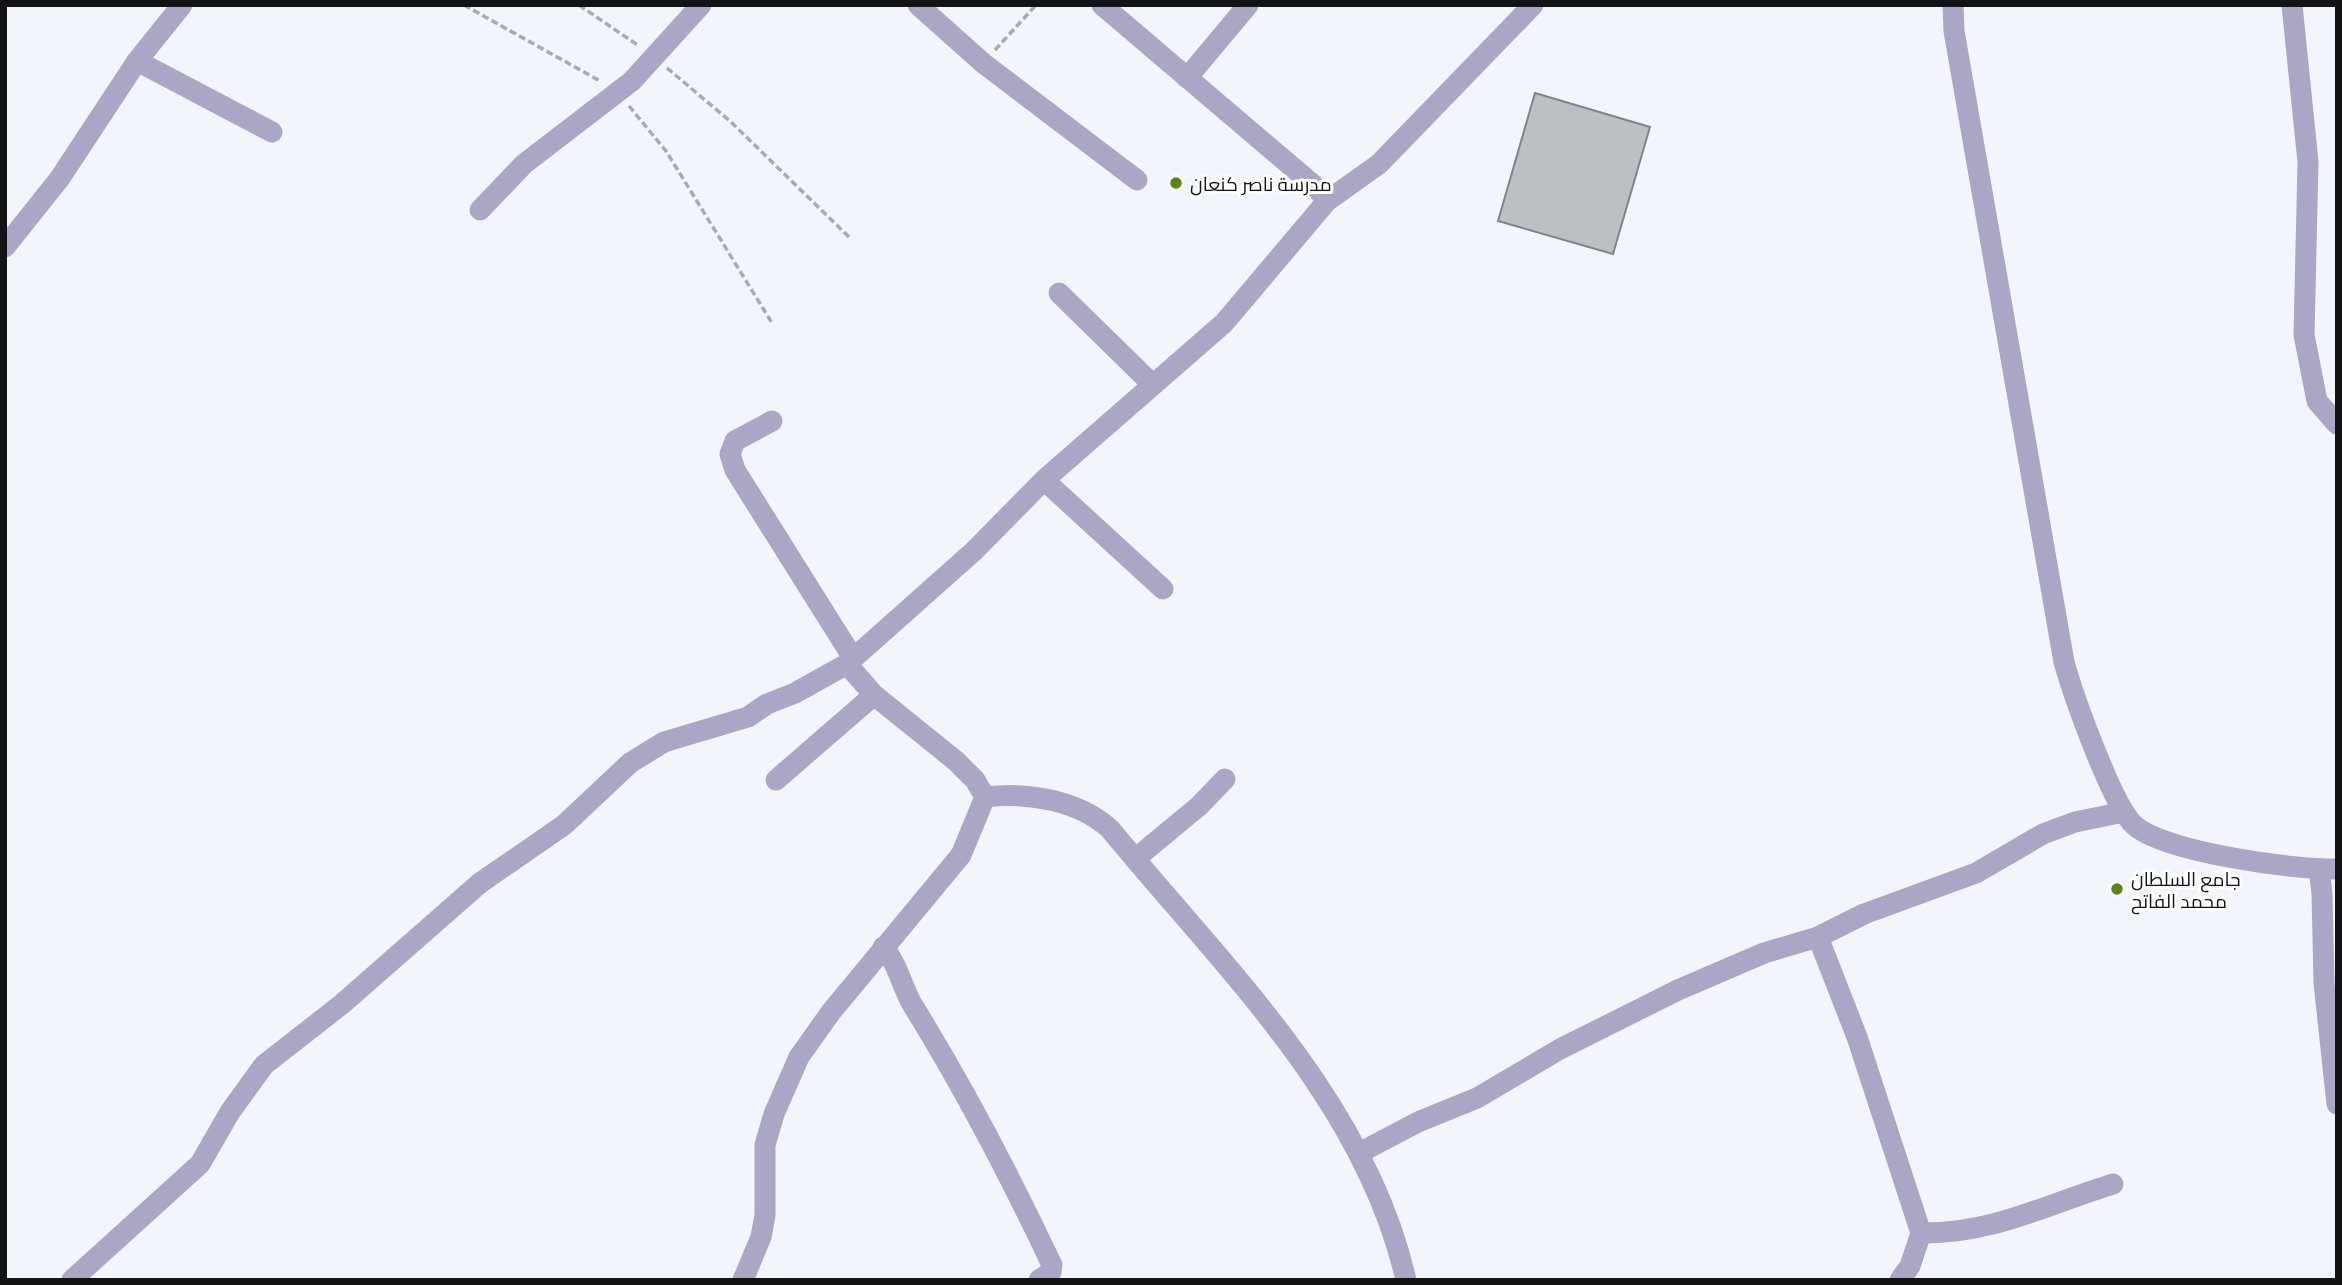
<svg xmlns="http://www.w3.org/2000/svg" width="2342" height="1285" font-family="'Exo 2',Cairo,sans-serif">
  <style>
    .building { fill: #bcc0c5; stroke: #808489; stroke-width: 2 }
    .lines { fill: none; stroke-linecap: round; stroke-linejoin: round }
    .path { stroke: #a8abaf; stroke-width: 3.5; stroke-dasharray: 7 3.5; stroke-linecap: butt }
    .minor { stroke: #aba5c6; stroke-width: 21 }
    .poi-dot { fill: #598513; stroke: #fff; stroke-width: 2.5 }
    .labels { text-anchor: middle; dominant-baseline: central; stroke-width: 6; stroke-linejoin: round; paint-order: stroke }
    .poi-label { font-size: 19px; fill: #121315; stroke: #fff; text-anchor: start }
  </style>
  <rect width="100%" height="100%" fill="#f2f6fc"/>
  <polygon class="building" points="1535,93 1650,127 1613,254 1498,221"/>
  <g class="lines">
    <g class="path">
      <polyline points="464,5 600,81"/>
      <polyline points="579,5 639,46"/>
      <polyline points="995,50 1036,5"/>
      <polyline points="667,68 730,121 850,238"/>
      <polyline points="629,106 666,151 772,323"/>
    </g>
    <g class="minor">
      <polyline points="918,5 983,63 1137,180"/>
      <polyline points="1102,5 1317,188 1327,201"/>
      <path d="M1953,5L1954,31L2064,662C2073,694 2112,805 2134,825C2163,852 2295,870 2337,869"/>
      <polyline points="2292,5 2308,162 2304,335 2317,401 2337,424"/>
      <polyline points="137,61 272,132"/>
      <polyline points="1187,78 1248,5"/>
      <polyline points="480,210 524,164 632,81 701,5"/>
      <polyline points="5,247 60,178 137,61 182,5"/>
      <polyline points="1059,293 1152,384"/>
      <polyline points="772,421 735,441 730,454 735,470 853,658"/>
      <polyline points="1044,480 1163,589"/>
      <polyline points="776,780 874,695"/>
      <path d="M985,797C1028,792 1078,800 1110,829C1223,967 1365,1100 1406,1280"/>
      <polyline points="1135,859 1199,806 1225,779"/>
      <polyline points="2319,869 2322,893 2324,983 2337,1104"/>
      <polyline points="1818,937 1857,1037 1921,1233 1910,1266 1900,1280"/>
      <path d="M883,947C898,964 901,984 912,1004C964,1088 1010,1176 1052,1265L1051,1272L1039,1280"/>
      <polyline points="1359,1153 1418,1122 1477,1098 1560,1049 1678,990 1764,953 1818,937 1864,914 1976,873 2043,834 2075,822 2124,812"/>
      <path d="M1921,1233C1992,1234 2048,1204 2113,1184"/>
      <polyline points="72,1280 200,1164 230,1112 264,1065 342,1004 480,883 564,825 630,763 664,742 748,717 767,704 795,693 847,664 974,551 1044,480 1224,323 1327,201 1379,164 1533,5"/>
      <polyline points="743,1280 761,1237 765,1215 765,1145 774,1114 799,1057 831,1012 961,855 985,797 975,780 956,761 874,695 847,664"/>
    </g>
  </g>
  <g class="poi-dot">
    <circle cx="1176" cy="183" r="7"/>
    <circle cx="2117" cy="889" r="7"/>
  </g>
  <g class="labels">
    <g class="poi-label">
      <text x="1190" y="183">مدرسة ناصر كنعان</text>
      <text x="2131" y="878">جامع السلطان<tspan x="2131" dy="22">محمد الفاتح</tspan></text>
    </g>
  </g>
  <rect width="2342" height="1285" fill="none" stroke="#121315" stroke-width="14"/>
</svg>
